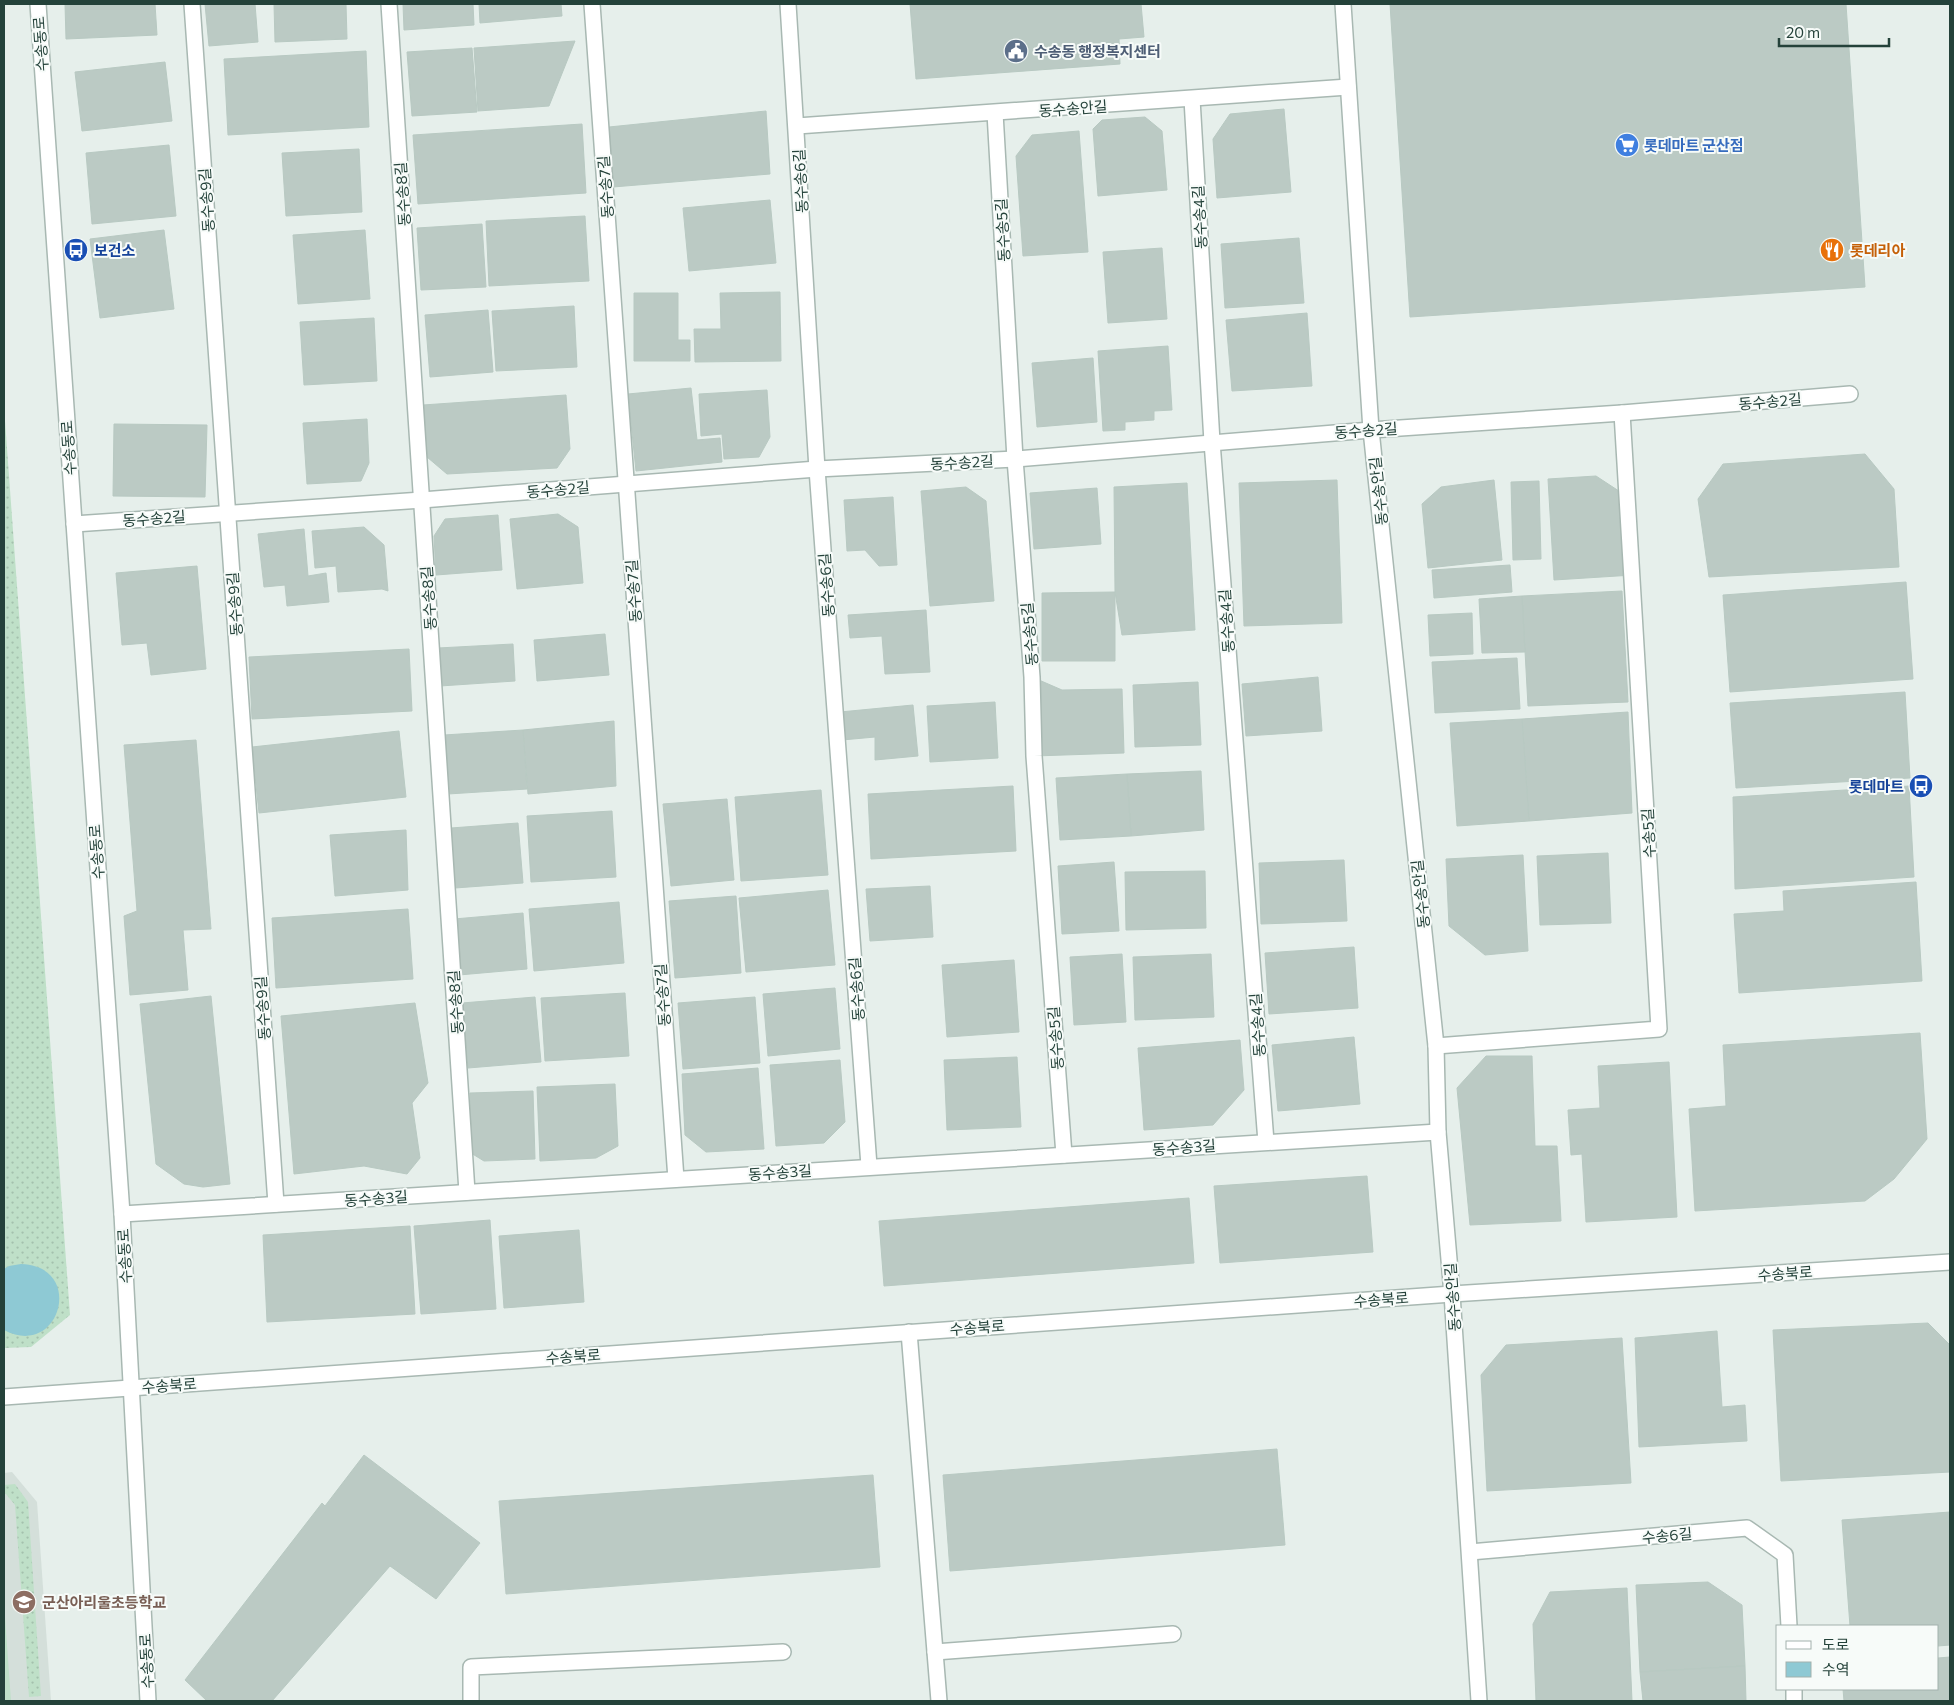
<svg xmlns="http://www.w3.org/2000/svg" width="1954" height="1705" font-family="Commissioner,'Noto Sans KR',sans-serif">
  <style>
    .built { fill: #d4dfda }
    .grass { fill: url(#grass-dots) }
    .garden { fill: #bfe0c8 }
    .water { fill: #8ec9d4 }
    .building { fill: #bbcac4; stroke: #b8c9c2 }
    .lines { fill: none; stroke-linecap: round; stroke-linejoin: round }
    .lane-casing { stroke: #a8b8b2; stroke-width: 18 }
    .street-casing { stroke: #a8b8b2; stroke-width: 18 }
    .lane { stroke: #fff; stroke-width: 15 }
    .street { stroke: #fff; stroke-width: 15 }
    .labels { text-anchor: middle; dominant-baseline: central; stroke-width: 4; stroke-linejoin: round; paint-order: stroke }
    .street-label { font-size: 15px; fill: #24423a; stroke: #f7fbf9 }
    .service-label { font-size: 15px; font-weight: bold; fill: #4e5e75; stroke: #f7fbf9; text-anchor: start }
    .shop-label { font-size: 15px; font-weight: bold; fill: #366cbe; stroke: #f7fbf9; text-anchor: start }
    .transit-label { font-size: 15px; font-weight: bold; fill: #164399; stroke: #f7fbf9; text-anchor: start }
    .food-label { font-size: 15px; font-weight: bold; fill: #c56008; stroke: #f7fbf9; text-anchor: start }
    .education-label { font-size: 15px; font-weight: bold; fill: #785e54; stroke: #f7fbf9; text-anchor: start }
  </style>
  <defs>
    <pattern id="grass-dots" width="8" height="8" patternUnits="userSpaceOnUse" patternTransform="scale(1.25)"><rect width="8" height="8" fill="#bfe0c8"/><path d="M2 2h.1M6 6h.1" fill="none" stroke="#a4c1ad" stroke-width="1.8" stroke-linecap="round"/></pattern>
  </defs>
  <rect width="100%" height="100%" fill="#e6efeb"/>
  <polygon class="built" points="12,1472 37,1502 51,1701 4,1701 4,1473"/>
  <g class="grass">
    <polygon points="4,407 70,1315 31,1347 4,1348"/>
    <polygon points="15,1484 28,1502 41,1696 29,1697 15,1505 6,1494 4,1494 4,1485"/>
  </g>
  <polygon class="garden" points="4,1603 11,1701 4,1701"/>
  <path class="water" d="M21,1264C86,1266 60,1360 4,1330V1269L9,1266Z"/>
  <g class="building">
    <polygon points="65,4 155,4 157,35 66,39"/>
    <polygon points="205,4 255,4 258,42 209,46"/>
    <polygon points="274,4 346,4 347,39 275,42"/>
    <polygon points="403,4 473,4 474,25 404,30"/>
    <polygon points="479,4 561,4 562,16 480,23"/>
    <polygon points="910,4 1141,4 1144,37 1119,39 1120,64 916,79"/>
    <polygon points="1390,4 1846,4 1865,287 1410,317"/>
    <polygon points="575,41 549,106 478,111 474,48"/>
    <polygon points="472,48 477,112 412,116 407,52"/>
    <polygon points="366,51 369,127 228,135 224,59"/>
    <polygon points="165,62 172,121 82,131 75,72"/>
    <polygon points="1284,109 1291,192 1217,198 1213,139 1230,114"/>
    <polygon points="766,111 770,174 613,187 609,127"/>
    <polygon points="1145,117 1162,131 1167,190 1098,196 1093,129 1102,120"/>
    <polygon points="582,124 586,193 418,204 413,135"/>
    <polygon points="1079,131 1088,252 1023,256 1016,156 1032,135"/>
    <polygon points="169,145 176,216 92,224 86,153"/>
    <polygon points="359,149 362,212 286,216 282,153"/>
    <polygon points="770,200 776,263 689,271 683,208"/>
    <polygon points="585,216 589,281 489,286 486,221"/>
    <polygon points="482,224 486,287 421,290 417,228"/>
    <polygon points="164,230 174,309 100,318 90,239"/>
    <polygon points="365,230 370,299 298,304 293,235"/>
    <polygon points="1299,238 1304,303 1225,308 1221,244"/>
    <polygon points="1162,248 1167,319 1108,323 1103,252"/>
    <polygon points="780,292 781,361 695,362 694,329 721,329 720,293"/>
    <polygon points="634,293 678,293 678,340 690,340 690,361 634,361"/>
    <polygon points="574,306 577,367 496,371 492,311"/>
    <polygon points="488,310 493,372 430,377 425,315"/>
    <polygon points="1307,313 1312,386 1232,391 1226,320"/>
    <polygon points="374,318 377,381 304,385 300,322"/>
    <polygon points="1168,346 1172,410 1154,411 1154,420 1125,422 1125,430 1103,431 1098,351"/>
    <polygon points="1093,358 1097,422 1037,427 1032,363"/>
    <polygon points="691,388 697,440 720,438 722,462 636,471 628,394"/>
    <polygon points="767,390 770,437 759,457 724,459 722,434 701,436 699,394"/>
    <polygon points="566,395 570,449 557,468 447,474 427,457 423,405"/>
    <polygon points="367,419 369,463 361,481 307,484 303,423"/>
    <polygon points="114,424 207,425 205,497 113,496"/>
    <polygon points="1865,454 1894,489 1899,567 1709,577 1698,499 1723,464"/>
    <polygon points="1596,476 1628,497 1633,575 1554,580 1548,479"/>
    <polygon points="1337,480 1342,623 1244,626 1239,483"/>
    <polygon points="1494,480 1502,560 1428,568 1422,504 1441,487"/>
    <polygon points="1539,481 1541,559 1513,560 1511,482"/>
    <polygon points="1187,483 1195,630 1122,635 1115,592 1114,487"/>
    <polygon points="966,487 986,501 994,601 930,606 921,491"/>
    <polygon points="1097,488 1101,544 1034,549 1030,493"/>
    <polygon points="893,497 897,565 879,566 865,550 847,551 844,500"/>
    <polygon points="558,514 578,527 583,583 517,589 510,519"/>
    <polygon points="498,515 502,570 436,575 434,536 445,519"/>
    <polygon points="364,527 384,545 388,591 382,589 338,592 336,566 315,568 312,531"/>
    <polygon points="304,529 308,576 326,573 329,602 287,606 285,585 264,587 258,534"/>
    <polygon points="1510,565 1512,592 1434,598 1432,570"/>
    <polygon points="197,566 206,669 151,675 147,643 122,645 116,573"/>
    <polygon points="1906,582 1913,679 1730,692 1723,595"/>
    <polygon points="1622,591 1628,702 1528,706 1522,596"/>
    <polygon points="1115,592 1115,661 1042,661 1042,593"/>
    <polygon points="1522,596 1525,652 1482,653 1479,599"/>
    <polygon points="926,610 930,672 885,674 882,636 850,638 848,615"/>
    <polygon points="1472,613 1473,654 1430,656 1428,615"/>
    <polygon points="605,634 609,675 537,681 534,640"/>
    <polygon points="513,644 515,681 440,686 438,648"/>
    <polygon points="409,649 412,711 252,719 249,657"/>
    <polygon points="1517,658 1520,709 1435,713 1432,662"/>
    <polygon points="1032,677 1062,690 1122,689 1124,753 1034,756"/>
    <polygon points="1318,677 1322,731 1246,736 1242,684"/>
    <polygon points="1198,682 1201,745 1135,747 1133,685"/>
    <polygon points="1905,692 1910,778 1736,788 1730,703"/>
    <polygon points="995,702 998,758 930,762 927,706"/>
    <polygon points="913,705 918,756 875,760 875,737 842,740 840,712"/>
    <polygon points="1628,712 1632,813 1529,821 1522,719"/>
    <polygon points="1522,719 1529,821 1457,826 1450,723"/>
    <polygon points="614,721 616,786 528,794 523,730"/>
    <polygon points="523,730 527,789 448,794 444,735"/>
    <polygon points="399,731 406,797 259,813 252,747"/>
    <polygon points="196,740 211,929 183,930 188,990 130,995 124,916 137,911 124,745"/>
    <polygon points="1201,771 1204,830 1131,836 1127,774"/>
    <polygon points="1127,774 1131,836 1060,840 1056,778"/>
    <polygon points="1013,786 1016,851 871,859 868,794"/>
    <polygon points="1909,786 1914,877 1735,889 1733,797"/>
    <polygon points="821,790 828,875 741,881 735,797"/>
    <polygon points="727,799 734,880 671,886 663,804"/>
    <polygon points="612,811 616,877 531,882 527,816"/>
    <polygon points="518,823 523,883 455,888 451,828"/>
    <polygon points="406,830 408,890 335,896 330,835"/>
    <polygon points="1608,853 1611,923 1540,925 1537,856"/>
    <polygon points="1523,855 1528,951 1485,955 1449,926 1446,859"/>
    <polygon points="1344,860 1347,921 1261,924 1259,863"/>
    <polygon points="1114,862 1119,931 1062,934 1058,866"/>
    <polygon points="1205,871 1206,928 1126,930 1125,872"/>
    <polygon points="1916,882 1922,981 1739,993 1734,914 1784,911 1783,891"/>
    <polygon points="930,886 933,937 870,941 866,889"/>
    <polygon points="828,890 835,965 746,972 739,898"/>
    <polygon points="736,896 741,973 675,978 669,901"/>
    <polygon points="619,902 624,963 534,971 529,909"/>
    <polygon points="408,909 413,979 276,988 272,918"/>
    <polygon points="523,913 527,969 459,975 454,919"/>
    <polygon points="1354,947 1358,1008 1269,1014 1265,953"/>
    <polygon points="1122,954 1126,1022 1074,1025 1070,957"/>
    <polygon points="1211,954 1214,1017 1135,1020 1133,957"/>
    <polygon points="1014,960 1019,1032 947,1037 942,965"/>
    <polygon points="835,988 840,1049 768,1056 763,994"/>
    <polygon points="625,993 629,1056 545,1061 541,998"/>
    <polygon points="211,996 230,1184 203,1187 184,1184 156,1164 140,1004"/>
    <polygon points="535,997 541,1062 468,1068 462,1003"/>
    <polygon points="755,997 760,1063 683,1069 678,1003"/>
    <polygon points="415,1003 428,1083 412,1103 420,1158 407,1174 364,1166 294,1174 281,1016"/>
    <polygon points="1920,1033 1927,1139 1894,1179 1865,1201 1695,1211 1689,1109 1726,1106 1723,1045"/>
    <polygon points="1354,1037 1360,1104 1278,1111 1272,1045"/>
    <polygon points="1240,1040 1244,1090 1213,1125 1144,1130 1138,1048"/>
    <polygon points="1486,1056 1532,1056 1535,1146 1557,1146 1561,1221 1470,1225 1457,1088"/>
    <polygon points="1017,1057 1021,1127 947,1130 944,1060"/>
    <polygon points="840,1060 845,1122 824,1143 776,1146 770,1065"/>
    <polygon points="1669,1062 1677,1217 1586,1222 1582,1154 1571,1155 1568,1110 1600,1108 1598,1066"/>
    <polygon points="758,1068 764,1149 706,1152 685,1135 682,1074"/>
    <polygon points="615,1084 618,1146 596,1158 540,1161 537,1087"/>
    <polygon points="533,1091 535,1159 484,1161 471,1153 470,1093"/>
    <polygon points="1367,1176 1373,1252 1220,1263 1214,1186"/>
    <polygon points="1189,1198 1194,1263 884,1286 879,1221"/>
    <polygon points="490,1220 496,1309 421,1314 414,1226"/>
    <polygon points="410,1226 415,1314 267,1322 263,1235"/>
    <polygon points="579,1230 584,1302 504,1308 499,1236"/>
    <polygon points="1928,1323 1950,1345 1950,1472 1781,1481 1773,1330"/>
    <polygon points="1717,1331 1722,1407 1745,1405 1747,1441 1639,1447 1635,1338"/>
    <polygon points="1622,1338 1631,1483 1487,1491 1481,1375 1506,1345"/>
    <polygon points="1277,1449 1285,1545 950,1571 943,1475"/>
    <polygon points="364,1455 480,1543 436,1599 390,1566 272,1701 207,1701 185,1680 322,1503 325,1506"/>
    <polygon points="873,1475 880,1567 506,1594 499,1501"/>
    <polygon points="1950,1512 1950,1645 1938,1646 1938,1626 1850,1626 1842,1520"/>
    <polygon points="1708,1582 1742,1605 1745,1666 1640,1672 1636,1585"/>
    <polygon points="1627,1588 1632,1701 1536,1701 1533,1624 1550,1592"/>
    <polygon points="1950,1657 1950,1701 1844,1701 1843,1689 1938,1689 1938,1658"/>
    <polygon points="1745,1666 1746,1701 1643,1701 1640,1672"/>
  </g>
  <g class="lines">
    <g class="lane-casing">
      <g id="lane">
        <polyline points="192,4 276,1204"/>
        <polyline points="389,4 467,1192"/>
        <polyline points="592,4 676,1179"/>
        <polyline points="788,4 817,469 869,1166"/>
        <polyline points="1343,4 1371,430 1436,1046 1438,1132 1452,1294 1479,1701"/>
        <polyline points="1192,99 1212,442 1266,1142"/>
        <polyline points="995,113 1015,459 1032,677 1034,756 1064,1155"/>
        <polyline points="797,126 1348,87"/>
        <polyline points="74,524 422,500 817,469 1015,459 1371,430 1622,413 1850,394"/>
        <polyline points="1436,1046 1659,1029 1622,413"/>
        <polyline points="122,1214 1438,1132"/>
        <polyline points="909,1332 939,1701"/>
        <polyline points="1470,1552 1747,1528 1785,1555 1789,1626"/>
        <polyline points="935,1652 1173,1634"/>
        <polyline points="1794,1689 1794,1701"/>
        <polyline points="471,1701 471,1667 783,1652"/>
      </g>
    </g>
    <g class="street-casing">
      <g id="street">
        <polyline points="38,4 122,1214 148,1701"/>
        <polyline points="4,1397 1452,1294 1950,1262"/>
      </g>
    </g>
    <use href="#lane" class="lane"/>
    <use href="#street" class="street"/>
  </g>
  <defs>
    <g id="civic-disc" transform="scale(1.25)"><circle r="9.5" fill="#5c6f8a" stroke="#f7fbf9"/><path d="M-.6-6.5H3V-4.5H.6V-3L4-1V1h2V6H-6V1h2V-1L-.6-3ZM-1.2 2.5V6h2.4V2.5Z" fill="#fff"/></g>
    <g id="supermarket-disc" transform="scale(1.25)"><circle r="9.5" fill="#3f7fe0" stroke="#f7fbf9"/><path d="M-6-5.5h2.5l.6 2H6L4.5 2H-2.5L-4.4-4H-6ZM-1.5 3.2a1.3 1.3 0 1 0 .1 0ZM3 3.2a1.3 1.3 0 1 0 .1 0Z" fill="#fff"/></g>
    <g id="bus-disc" transform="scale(1.25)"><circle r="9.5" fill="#1a4fb4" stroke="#f7fbf9"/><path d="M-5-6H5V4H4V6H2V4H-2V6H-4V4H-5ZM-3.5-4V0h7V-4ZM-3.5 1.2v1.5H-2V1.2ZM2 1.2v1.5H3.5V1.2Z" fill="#fff"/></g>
    <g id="restaurant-disc" transform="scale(1.25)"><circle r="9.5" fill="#e8710a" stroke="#f7fbf9"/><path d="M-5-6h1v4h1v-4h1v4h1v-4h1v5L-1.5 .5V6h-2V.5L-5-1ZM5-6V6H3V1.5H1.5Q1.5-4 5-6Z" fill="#fff"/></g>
    <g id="school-disc" transform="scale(1.25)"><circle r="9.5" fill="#8d6e63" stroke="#f7fbf9"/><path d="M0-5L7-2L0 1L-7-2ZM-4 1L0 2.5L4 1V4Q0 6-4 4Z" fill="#fff"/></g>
  </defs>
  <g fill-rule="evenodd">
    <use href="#civic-disc" x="1016" y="51"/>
    <use href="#supermarket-disc" x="1627" y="145"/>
    <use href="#bus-disc" x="76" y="250"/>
    <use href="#restaurant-disc" x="1832" y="250"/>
    <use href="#bus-disc" x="1921" y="786"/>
    <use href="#school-disc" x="24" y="1602"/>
  </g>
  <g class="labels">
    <g class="street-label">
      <text transform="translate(40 44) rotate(-94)">수송동로</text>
      <text transform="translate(1073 108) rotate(-4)">동수송안길</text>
      <text transform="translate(800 181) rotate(-93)">동수송6길</text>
      <text transform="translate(605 187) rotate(-94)">동수송7길</text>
      <text transform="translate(402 194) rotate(-94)">동수송8길</text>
      <text transform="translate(206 200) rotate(-94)">동수송9길</text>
      <text transform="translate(1199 217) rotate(-93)">동수송4길</text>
      <text transform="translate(1002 230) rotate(-93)">동수송5길</text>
      <text transform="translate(1770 401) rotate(-5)">동수송2길</text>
      <text transform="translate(1366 430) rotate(-4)">동수송2길</text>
      <text transform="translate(68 448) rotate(-94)">수송동로</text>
      <text transform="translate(962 462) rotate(-3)">동수송2길</text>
      <text transform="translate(558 489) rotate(-5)">동수송2길</text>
      <text transform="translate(1378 491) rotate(-96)">동수송안길</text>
      <text transform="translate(154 518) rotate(-4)">동수송2길</text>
      <text transform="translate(826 585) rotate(-94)">동수송6길</text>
      <text transform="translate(633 591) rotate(-94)">동수송7길</text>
      <text transform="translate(428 598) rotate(-94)">동수송8길</text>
      <text transform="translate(234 604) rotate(-94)">동수송9길</text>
      <text transform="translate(1226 621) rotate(-94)">동수송4길</text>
      <text transform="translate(1029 634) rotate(-95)">동수송5길</text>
      <text transform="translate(1648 833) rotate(-93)">수송5길</text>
      <text transform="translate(96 852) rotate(-94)">수송동로</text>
      <text transform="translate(1420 894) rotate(-96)">동수송안길</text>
      <text transform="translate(856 989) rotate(-94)">동수송6길</text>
      <text transform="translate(662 995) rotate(-94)">동수송7길</text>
      <text transform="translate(455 1002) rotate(-94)">동수송8길</text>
      <text transform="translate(262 1008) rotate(-94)">동수송9길</text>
      <text transform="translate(1257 1025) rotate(-94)">동수송4길</text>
      <text transform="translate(1055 1038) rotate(-94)">동수송5길</text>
      <text transform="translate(1184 1147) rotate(-4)">동수송3길</text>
      <text transform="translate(780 1172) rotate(-4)">동수송3길</text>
      <text transform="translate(376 1198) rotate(-4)">동수송3길</text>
      <text transform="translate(124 1256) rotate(-93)">수송동로</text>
      <text transform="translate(1785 1273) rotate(-4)">수송북로</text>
      <text transform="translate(1452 1297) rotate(-94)">동수송안길</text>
      <text transform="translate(1381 1299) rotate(-4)">수송북로</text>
      <text transform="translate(977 1327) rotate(-4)">수송북로</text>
      <text transform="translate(573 1356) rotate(-4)">수송북로</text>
      <text transform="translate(169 1385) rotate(-4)">수송북로</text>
      <text transform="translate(1667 1535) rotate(-5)">수송6길</text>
      <text transform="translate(146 1661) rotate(-93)">수송동로</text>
    </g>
    <g class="service-label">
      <text x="1034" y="51">수송동 행정복지센터</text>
    </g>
    <g class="shop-label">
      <text x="1644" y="145">롯데마트 군산점</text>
    </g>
    <g class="transit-label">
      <text x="94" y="250">보건소</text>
      <text x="1904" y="786" text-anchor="end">롯데마트</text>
    </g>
    <g class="food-label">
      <text x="1850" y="250">롯데리아</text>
    </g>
    <g class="education-label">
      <text x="42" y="1602">군산아리울초등학교</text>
    </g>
  </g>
  <rect width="1954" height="1705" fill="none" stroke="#24423a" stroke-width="10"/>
  <rect x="1776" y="1625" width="162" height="65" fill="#f7fbf9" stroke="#a3b1ad"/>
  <rect x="1786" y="1641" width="25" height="8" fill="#ffffff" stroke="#a3b1ad"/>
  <text x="1822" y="1650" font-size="15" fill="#24423a">도로</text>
  <rect x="1786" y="1662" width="25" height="15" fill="#8ec9d4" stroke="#a3b1ad"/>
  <text x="1822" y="1675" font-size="15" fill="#24423a">수역</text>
  <path d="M1779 38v8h110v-8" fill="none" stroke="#24423a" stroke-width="2.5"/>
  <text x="1786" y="38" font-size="15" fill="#24423a" stroke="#f7fbf9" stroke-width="4" paint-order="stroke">20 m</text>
</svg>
